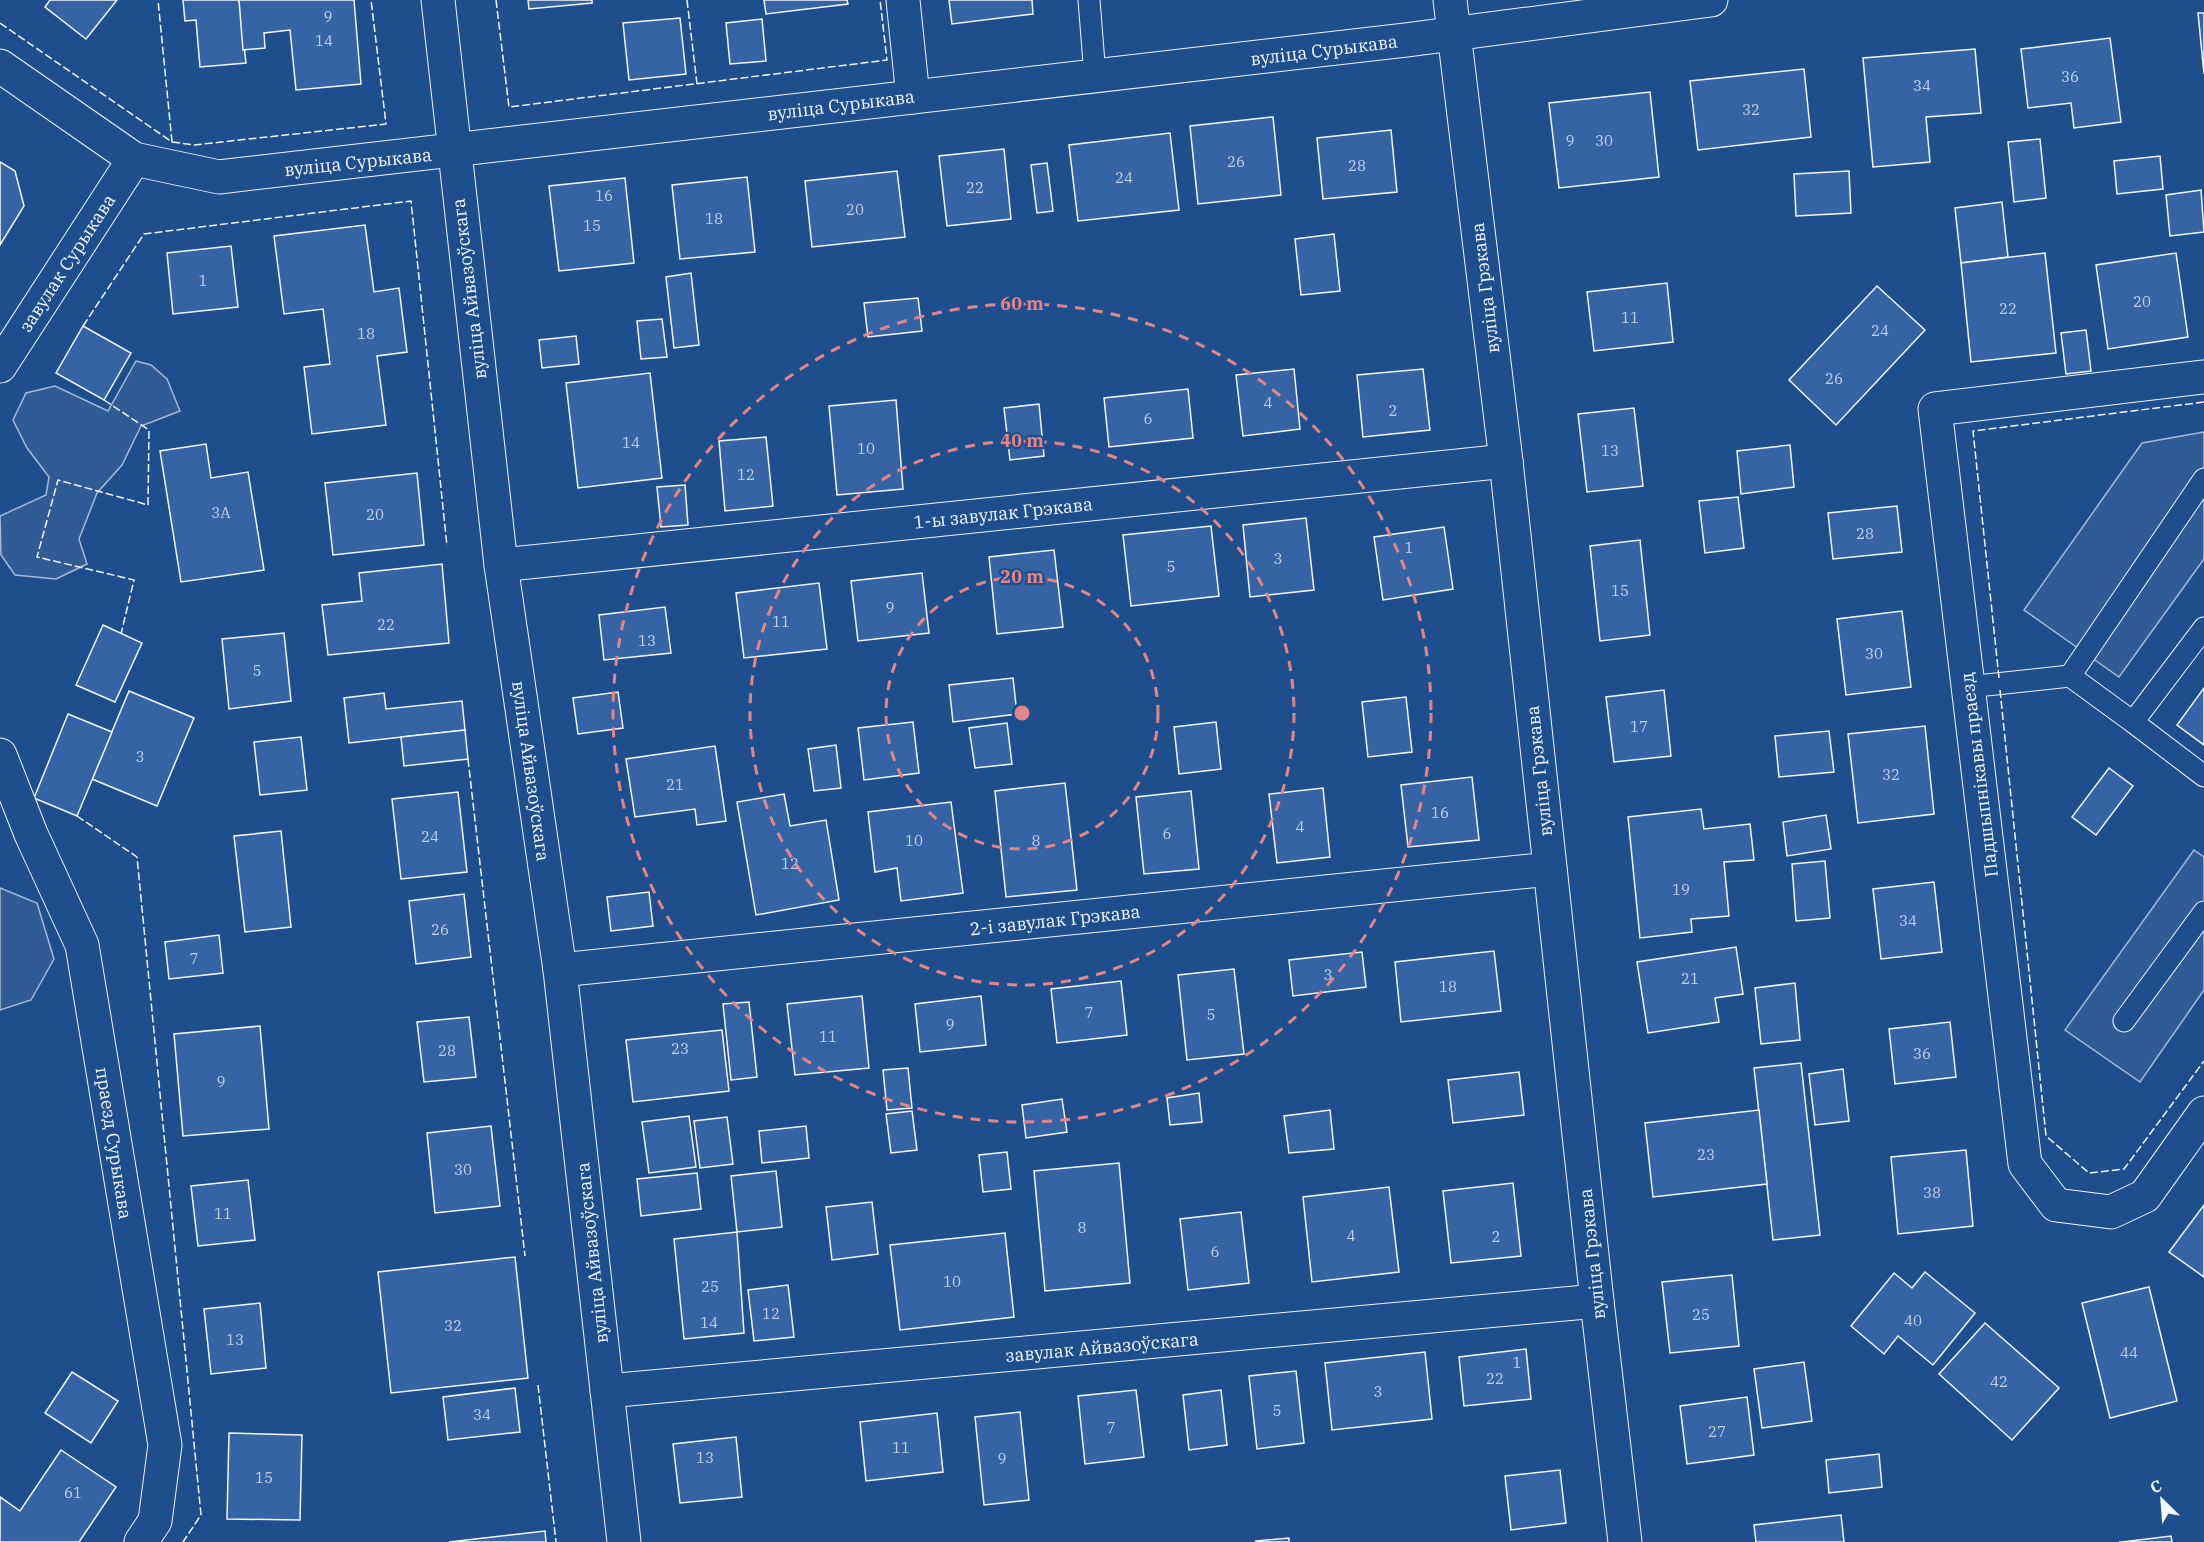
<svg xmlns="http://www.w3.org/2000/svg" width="2204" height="1542" font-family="'IBM Plex Serif',serif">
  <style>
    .built { fill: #305b95; stroke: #a8bbd7; stroke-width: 1.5 }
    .building { fill: #3563a3; stroke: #f2f6ff; stroke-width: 1.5 }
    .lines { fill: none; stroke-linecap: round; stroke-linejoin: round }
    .service-casing { stroke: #f2f6ff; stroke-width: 23 }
    .minor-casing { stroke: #f2f6ff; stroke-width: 35 }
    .tertiary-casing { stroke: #f2f6ff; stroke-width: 35 }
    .service { stroke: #1f4e8c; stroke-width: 21 }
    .minor { stroke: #1f4e8c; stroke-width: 33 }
    .tertiary { stroke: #1f4e8c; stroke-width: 33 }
    .fence { stroke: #f2f6ff; stroke-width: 1.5; stroke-dasharray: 8 3; stroke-linecap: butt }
    .ring { fill: none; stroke: #e38589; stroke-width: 3; stroke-dasharray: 10 8 }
    .labels { text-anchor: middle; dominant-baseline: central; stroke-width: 4.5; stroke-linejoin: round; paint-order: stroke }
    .number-label { font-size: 15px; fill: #c3d1e8 }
    .street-label { font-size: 18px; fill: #f2f6ff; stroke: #1f4e8c }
    .centre { fill: #e38589; stroke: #1f4e8c; stroke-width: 3 }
    .ring-label { font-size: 18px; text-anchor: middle; font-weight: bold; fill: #e38589; stroke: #1f4e8c; stroke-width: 4.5; stroke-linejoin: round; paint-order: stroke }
  </style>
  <rect width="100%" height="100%" fill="#1f4e8c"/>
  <g class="built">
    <polygon points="136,361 151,365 167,379 180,411 141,426 122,465 97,493 79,539 87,564 56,579 15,575 1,555 0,516 46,495 49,477 27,448 13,420 26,393 55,386 108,411"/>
    <polygon points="2204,432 2204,559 2119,677 2024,610 2142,443"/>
    <polygon points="2194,850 2204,857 2204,990 2140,1082 2065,1030"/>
    <polygon points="0,888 37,903 54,959 31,1000 0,1010"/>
  </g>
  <g class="building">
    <polygon points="50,0 117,0 86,39 45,7"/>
    <polygon points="183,0 239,0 246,63 200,67 196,20 185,21"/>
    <polygon points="239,0 354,0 361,84 296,90 290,30 264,33 265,48 243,50"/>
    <polygon points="528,0 592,0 592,3 529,9"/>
    <polygon points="764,0 847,0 848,4 766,14"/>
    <polygon points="949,0 1032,0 1033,14 952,24"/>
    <polygon points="2198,13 2204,13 2204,74"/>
    <polygon points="680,18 686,74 629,80 623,23"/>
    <polygon points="762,19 766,61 730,64 726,23"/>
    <polygon points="2110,38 2121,122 2074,128 2071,103 2028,108 2021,49"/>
    <polygon points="1975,49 1981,113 1926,117 1930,162 1873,167 1863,58"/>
    <polygon points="1804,69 1811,137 1698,150 1690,81"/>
    <polygon points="1650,92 1659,177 1559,188 1549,103"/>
    <polygon points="1273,117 1281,195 1198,204 1190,126"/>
    <polygon points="1391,130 1397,192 1323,199 1317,138"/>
    <polygon points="1170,133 1179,210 1078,221 1069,145"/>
    <polygon points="2040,139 2046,198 2014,202 2008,142"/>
    <polygon points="1004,149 1011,219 947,226 939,156"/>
    <polygon points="2160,156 2163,189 2117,194 2114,161"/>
    <polygon points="0,162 15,171 24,206 0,245"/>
    <polygon points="1047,163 1053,211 1037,213 1031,165"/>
    <polygon points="897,171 905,237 812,247 805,181"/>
    <polygon points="1849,171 1851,213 1796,216 1794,174"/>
    <polygon points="747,177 755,252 680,259 672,185"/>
    <polygon points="625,178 634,263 559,271 549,186"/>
    <polygon points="2201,190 2204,232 2170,236 2166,195"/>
    <polygon points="2002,202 2008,257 1961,263 1955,208"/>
    <polygon points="365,225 374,292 399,288 407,352 377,356 386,425 312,434 304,367 330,364 323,309 284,314 274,236"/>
    <polygon points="1334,234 1340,291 1301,295 1295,239"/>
    <polygon points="231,246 238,307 173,314 167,253"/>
    <polygon points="2045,253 2056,353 1971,362 1961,263"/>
    <polygon points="2176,253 2188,337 2108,349 2096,265"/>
    <polygon points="691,273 699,345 674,348 666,277"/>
    <polygon points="1667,283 1673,342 1594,351 1587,292"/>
    <polygon points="1877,286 1925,330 1836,425 1789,380"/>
    <polygon points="918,298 922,331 868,337 864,303"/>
    <polygon points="662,319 667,357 641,359 637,321"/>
    <polygon points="83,326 131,353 104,400 56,373"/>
    <polygon points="2086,330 2091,371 2066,374 2061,333"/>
    <polygon points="576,336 579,364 542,368 539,340"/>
    <polygon points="1294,369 1300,429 1243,436 1236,375"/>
    <polygon points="1423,369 1430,430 1363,437 1357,375"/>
    <polygon points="650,373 662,478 578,488 566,383"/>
    <polygon points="1188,389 1193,438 1109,447 1104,398"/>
    <polygon points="896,400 903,489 837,495 829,406"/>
    <polygon points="1039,404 1044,456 1010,460 1004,408"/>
    <polygon points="1634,408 1643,486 1587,492 1578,414"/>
    <polygon points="766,437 773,506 725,511 719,441"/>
    <polygon points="206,444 211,478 248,472 264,570 181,582 160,451"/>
    <polygon points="1790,445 1794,487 1741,494 1737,451"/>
    <polygon points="417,473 424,545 333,555 325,483"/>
    <polygon points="685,485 688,525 661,527 657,487"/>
    <polygon points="1738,497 1744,548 1705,553 1699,501"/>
    <polygon points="1897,506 1902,552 1833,559 1828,513"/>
    <polygon points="1306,518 1314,590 1250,597 1243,525"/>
    <polygon points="1211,526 1219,596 1131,606 1123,535"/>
    <polygon points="1444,527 1453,589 1383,600 1374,537"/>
    <polygon points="1640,540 1650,635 1600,641 1590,546"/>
    <polygon points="1054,550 1063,627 997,634 989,557"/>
    <polygon points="442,564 449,643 328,655 322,605 362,601 359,573"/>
    <polygon points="922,573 929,633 858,641 851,581"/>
    <polygon points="819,583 827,649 744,658 736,593"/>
    <polygon points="665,607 671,653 604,660 599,615"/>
    <polygon points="1902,611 1911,687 1846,695 1837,619"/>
    <polygon points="103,625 142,643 115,702 76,685"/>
    <polygon points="284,633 291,701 229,709 222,639"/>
    <polygon points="1013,678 1017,714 953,722 949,685"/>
    <polygon points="2204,688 2204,745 2177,725"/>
    <polygon points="1664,690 1671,756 1614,762 1606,697"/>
    <polygon points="129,691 194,718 157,806 92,779"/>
    <polygon points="618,692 623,728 578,734 573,698"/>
    <polygon points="384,693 386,709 462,701 465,730 349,743 344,698"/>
    <polygon points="1406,697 1412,752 1368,757 1362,702"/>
    <polygon points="68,714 112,732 77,816 34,798"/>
    <polygon points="913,722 919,773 864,780 858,728"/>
    <polygon points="1216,722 1221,769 1179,774 1174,727"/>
    <polygon points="1007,723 1012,764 975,768 969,728"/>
    <polygon points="1925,726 1934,814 1858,823 1848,734"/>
    <polygon points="465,730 468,759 404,766 401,737"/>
    <polygon points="1829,731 1834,772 1779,777 1775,736"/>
    <polygon points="301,737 307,790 260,795 254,742"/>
    <polygon points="836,745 841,788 814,791 808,749"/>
    <polygon points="715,746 726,821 697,825 695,809 635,817 626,759"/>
    <polygon points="2109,768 2133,786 2096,835 2072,817"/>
    <polygon points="1472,777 1479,840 1408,847 1401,785"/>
    <polygon points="1065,783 1077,890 1006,897 995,791"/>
    <polygon points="1323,788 1330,857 1277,863 1269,794"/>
    <polygon points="1191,791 1199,869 1144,874 1136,797"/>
    <polygon points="458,792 467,872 401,879 392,799"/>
    <polygon points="784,794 790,826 826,820 839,900 756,915 737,802"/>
    <polygon points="951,802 963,893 901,901 897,868 875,872 868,812"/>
    <polygon points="1701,809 1704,829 1750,824 1754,860 1724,862 1729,916 1691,919 1692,932 1640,938 1628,817"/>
    <polygon points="1826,815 1831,849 1787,856 1783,822"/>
    <polygon points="281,831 291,927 245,932 234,836"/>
    <polygon points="1825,861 1830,918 1796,921 1792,864"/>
    <polygon points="1934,882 1942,952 1881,959 1873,889"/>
    <polygon points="649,892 653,926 611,931 607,897"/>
    <polygon points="464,894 471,957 416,964 409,901"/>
    <polygon points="219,935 223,973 169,979 165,942"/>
    <polygon points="1736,947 1743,994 1715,998 1719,1022 1648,1033 1637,962"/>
    <polygon points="1494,951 1501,1011 1401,1022 1395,962"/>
    <polygon points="1362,952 1366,987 1293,996 1289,960"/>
    <polygon points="1234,969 1244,1054 1187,1060 1178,975"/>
    <polygon points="1121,981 1127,1035 1057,1043 1051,989"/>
    <polygon points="1795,983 1800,1040 1761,1044 1755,988"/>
    <polygon points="862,996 869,1068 795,1075 787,1004"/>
    <polygon points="981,996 986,1045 920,1052 915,1004"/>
    <polygon points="749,1002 757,1077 731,1080 723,1004"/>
    <polygon points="469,1017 476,1077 424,1082 417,1022"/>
    <polygon points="1950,1022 1956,1077 1895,1084 1889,1029"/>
    <polygon points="260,1026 269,1129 183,1136 174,1034"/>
    <polygon points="722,1030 729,1091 633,1102 626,1040"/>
    <polygon points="1801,1063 1820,1235 1773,1240 1754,1068"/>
    <polygon points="908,1068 912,1108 887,1110 883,1070"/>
    <polygon points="1843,1069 1849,1121 1815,1125 1809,1074"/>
    <polygon points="1519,1072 1524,1115 1453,1123 1448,1080"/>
    <polygon points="1199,1093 1202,1122 1170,1125 1167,1098"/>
    <polygon points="1062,1099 1067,1132 1026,1138 1022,1105"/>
    <polygon points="1330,1110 1334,1149 1289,1153 1284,1116"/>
    <polygon points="1759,1110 1767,1184 1653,1197 1645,1123"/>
    <polygon points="912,1111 917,1150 891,1153 886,1114"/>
    <polygon points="689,1116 696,1167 649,1173 642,1122"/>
    <polygon points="727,1117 733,1164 700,1168 694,1121"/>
    <polygon points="491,1126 500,1206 435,1213 427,1133"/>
    <polygon points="806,1126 809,1158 762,1163 759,1131"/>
    <polygon points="1966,1150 1973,1226 1898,1234 1891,1157"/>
    <polygon points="1007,1152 1011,1189 983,1192 979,1155"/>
    <polygon points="1119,1163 1130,1283 1045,1291 1034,1171"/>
    <polygon points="776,1171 782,1227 737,1232 731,1176"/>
    <polygon points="697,1173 701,1209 641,1216 637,1179"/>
    <polygon points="248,1180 255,1240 198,1246 191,1186"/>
    <polygon points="1513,1183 1521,1256 1451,1263 1443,1191"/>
    <polygon points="1389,1187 1399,1272 1312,1282 1303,1197"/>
    <polygon points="872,1202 878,1254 832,1260 826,1207"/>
    <polygon points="2204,1205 2204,1277 2169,1252"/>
    <polygon points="1241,1212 1249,1283 1188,1290 1180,1219"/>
    <polygon points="737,1232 744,1333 684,1339 674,1239"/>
    <polygon points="1005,1233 1014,1317 900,1330 890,1245"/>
    <polygon points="515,1257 528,1378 391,1393 378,1272"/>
    <polygon points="1925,1272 1975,1313 1933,1365 1898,1336 1884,1354 1851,1326 1894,1273 1912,1288"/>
    <polygon points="1732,1275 1739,1346 1670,1353 1662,1282"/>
    <polygon points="788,1285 794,1337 754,1341 748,1290"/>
    <polygon points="2149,1287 2177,1401 2110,1418 2082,1303"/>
    <polygon points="260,1303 266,1368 211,1374 204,1309"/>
    <polygon points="1985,1323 2059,1388 2012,1440 1939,1374"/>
    <polygon points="1526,1349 1531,1399 1464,1406 1459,1357"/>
    <polygon points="1425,1352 1432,1419 1332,1430 1325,1363"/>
    <polygon points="1804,1362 1812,1421 1762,1428 1754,1369"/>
    <polygon points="1296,1371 1304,1443 1257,1449 1249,1376"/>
    <polygon points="72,1372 118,1401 91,1443 45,1413"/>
    <polygon points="515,1388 520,1432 448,1440 443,1397"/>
    <polygon points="1136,1390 1144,1457 1085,1464 1078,1396"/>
    <polygon points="1221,1390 1227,1445 1189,1450 1183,1395"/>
    <polygon points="1747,1397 1754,1455 1687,1464 1680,1406"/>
    <polygon points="1020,1412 1029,1500 984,1505 975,1417"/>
    <polygon points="937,1413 943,1472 866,1481 860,1422"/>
    <polygon points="229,1433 302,1435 300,1520 227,1519"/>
    <polygon points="736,1437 742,1497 680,1503 673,1444"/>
    <polygon points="61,1450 116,1487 79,1542 0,1542 0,1497 20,1511"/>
    <polygon points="1879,1454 1882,1487 1829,1493 1826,1460"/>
    <polygon points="1560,1470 1566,1523 1511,1530 1505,1476"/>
    <polygon points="1841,1515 1844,1542 1756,1542 1754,1525"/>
    <polygon points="545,1531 546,1542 449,1542"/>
    <polygon points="2171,1536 2172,1542 2119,1542 2122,1542"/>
    <polygon points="1289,1538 1289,1542 1257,1542 1256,1541"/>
  </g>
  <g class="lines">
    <g class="service-casing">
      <g id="service">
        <polyline points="1089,0 1095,76"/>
        <polyline points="2204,628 2133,722 2204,776"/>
        <polyline points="1968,687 2070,676"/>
        <polyline points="2133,722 2070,676 2204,479"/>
        <polyline points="2124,1021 2204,912"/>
      </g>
    </g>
    <g class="minor-casing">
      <g id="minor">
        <polyline points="438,0 501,565 560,970 624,1542"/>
        <polyline points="903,0 913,97"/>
        <polyline points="0,66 134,159 219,177 1406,40 1711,0"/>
        <polyline points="0,366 134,159"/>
        <polyline points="2204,377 1935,409 2025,1164 2056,1205 2111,1212 2145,1196 2204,1113"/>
        <polyline points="501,565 1506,461"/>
        <polyline points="0,755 31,834 82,945 165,1445 155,1521 141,1542"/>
        <polyline points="560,970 1550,869"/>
        <polyline points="607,1391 1597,1301"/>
      </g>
    </g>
    <g class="tertiary-casing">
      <polyline id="tertiary" points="1450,0 1506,461 1597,1301 1625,1542"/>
    </g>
    <use href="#service" class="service"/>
    <use href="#minor" class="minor"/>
    <use href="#tertiary" class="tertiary"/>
    <g class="fence">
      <polyline points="496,0 509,107 887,60 880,0"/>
      <polyline points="687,0 697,84"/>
      <polyline points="0,23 172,142 158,0"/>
      <polyline points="172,142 194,145 386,124 371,0"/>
      <polyline points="83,326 144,234 411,201 447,546"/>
      <polyline points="104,400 149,430 148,505 58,480 37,557 134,580 121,634"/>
      <polyline points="1999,678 1973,431 2204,402"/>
      <polyline points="2000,690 2046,1136 2089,1173 2124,1169 2204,1061"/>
      <polyline points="468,759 525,1256"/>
      <polyline points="77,816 137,857 201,1515 183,1542"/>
      <polyline points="538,1385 556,1542"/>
    </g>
  </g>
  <g class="ring">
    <circle cx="1022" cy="713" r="136"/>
    <circle cx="1022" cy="713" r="272"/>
    <circle cx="1022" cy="713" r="409"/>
  </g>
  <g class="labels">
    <g class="number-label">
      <text x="328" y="16">9</text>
      <text x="324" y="40">14</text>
      <text x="2070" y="76">36</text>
      <text x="1922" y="85">34</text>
      <text x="1751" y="109">32</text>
      <text x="1570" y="140">9</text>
      <text x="1604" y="140">30</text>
      <text x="1236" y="161">26</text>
      <text x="1357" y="165">28</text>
      <text x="1124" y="177">24</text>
      <text x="975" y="187">22</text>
      <text x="604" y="195">16</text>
      <text x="855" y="209">20</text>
      <text x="714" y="218">18</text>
      <text x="592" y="225">15</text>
      <text x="203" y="280">1</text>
      <text x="2142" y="301">20</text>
      <text x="2008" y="308">22</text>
      <text x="1630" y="317">11</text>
      <text x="1880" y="330">24</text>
      <text x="366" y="333">18</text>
      <text x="1834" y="378">26</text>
      <text x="1268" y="402">4</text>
      <text x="1393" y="410">2</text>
      <text x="1148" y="418">6</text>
      <text x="631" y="442">14</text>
      <text x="866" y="448">10</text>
      <text x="1610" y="450">13</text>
      <text x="746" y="474">12</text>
      <text x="221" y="512">3А</text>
      <text x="375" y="514">20</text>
      <text x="1865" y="533">28</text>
      <text x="1409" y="547">1</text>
      <text x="1278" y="558">3</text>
      <text x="1171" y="566">5</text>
      <text x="1620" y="590">15</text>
      <text x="890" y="607">9</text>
      <text x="781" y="621">11</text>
      <text x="386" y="624">22</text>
      <text x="647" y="640">13</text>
      <text x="1874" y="653">30</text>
      <text x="257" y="670">5</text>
      <text x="1639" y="726">17</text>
      <text x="140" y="756">3</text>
      <text x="1891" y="774">32</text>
      <text x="675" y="784">21</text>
      <text x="1440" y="812">16</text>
      <text x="1300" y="826">4</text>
      <text x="1167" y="833">6</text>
      <text x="430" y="836">24</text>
      <text x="914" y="840">10</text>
      <text x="1036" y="840">8</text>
      <text x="790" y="863">12</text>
      <text x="1681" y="889">19</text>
      <text x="1908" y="920">34</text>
      <text x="440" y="929">26</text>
      <text x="194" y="958">7</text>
      <text x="1328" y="974">3</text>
      <text x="1690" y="978">21</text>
      <text x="1448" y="986">18</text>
      <text x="1089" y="1012">7</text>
      <text x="1211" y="1014">5</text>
      <text x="950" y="1024">9</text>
      <text x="828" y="1036">11</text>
      <text x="680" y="1048">23</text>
      <text x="447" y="1050">28</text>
      <text x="1922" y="1053">36</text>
      <text x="221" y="1081">9</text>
      <text x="1706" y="1154">23</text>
      <text x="463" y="1169">30</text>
      <text x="1932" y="1192">38</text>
      <text x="223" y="1213">11</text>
      <text x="1082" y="1227">8</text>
      <text x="1351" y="1235">4</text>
      <text x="1496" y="1236">2</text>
      <text x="1215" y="1251">6</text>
      <text x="952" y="1281">10</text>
      <text x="710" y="1286">25</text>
      <text x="771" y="1313">12</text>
      <text x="1701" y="1314">25</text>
      <text x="1913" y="1320">40</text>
      <text x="709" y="1322">14</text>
      <text x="453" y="1325">32</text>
      <text x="235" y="1339">13</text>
      <text x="2129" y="1352">44</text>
      <text x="1517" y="1362">1</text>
      <text x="1495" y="1378">22</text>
      <text x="1999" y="1381">42</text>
      <text x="1378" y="1391">3</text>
      <text x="1277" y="1410">5</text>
      <text x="482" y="1414">34</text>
      <text x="1111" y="1427">7</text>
      <text x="1717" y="1431">27</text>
      <text x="901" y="1447">11</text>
      <text x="705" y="1457">13</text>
      <text x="1002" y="1458">9</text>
      <text x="264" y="1477">15</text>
      <text x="73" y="1492">61</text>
    </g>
    <g class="street-label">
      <text transform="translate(1324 50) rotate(-7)">вуліца Сурыкава</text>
      <text transform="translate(841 105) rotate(-7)">вуліца Сурыкава</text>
      <text transform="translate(358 162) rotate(-6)">вуліца Сурыкава</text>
      <text transform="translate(67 263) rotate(-57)">завулак Сурыкава</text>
      <text transform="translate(1485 288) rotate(-97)">вуліца Грэкава</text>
      <text transform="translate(469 289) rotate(-97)">вуліца Айвазоўскага</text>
      <text transform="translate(1003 513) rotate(-6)">1-ы завулак Грэкава</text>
      <text transform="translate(531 771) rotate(82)">вуліца Айвазоўскага</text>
      <text transform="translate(1539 771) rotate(-96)">вуліца Грэкава</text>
      <text transform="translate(1979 775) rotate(-97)">Падшыпнікавы праезд</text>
      <text transform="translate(1055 920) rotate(-6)">2-і завулак Грэкава</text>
      <text transform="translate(114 1143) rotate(81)">праезд Сурыкава</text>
      <text transform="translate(592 1253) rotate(-96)">вуліца Айвазоўскага</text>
      <text transform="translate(1592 1254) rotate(-96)">вуліца Грэкава</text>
      <text transform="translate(1102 1347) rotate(-5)">завулак Айвазоўскага</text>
    </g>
  </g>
  <circle cx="1022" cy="713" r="9" class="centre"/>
  <g class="ring-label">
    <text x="1022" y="310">60 m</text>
    <text x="1022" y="447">40 m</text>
    <text x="1022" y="583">20 m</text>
  </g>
  <g transform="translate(2162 1500) rotate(335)" stroke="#1f4e8c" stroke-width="4.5" paint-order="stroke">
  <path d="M0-4.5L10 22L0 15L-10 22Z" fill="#f2f6ff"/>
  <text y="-9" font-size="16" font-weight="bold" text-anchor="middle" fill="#f2f6ff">С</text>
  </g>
</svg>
